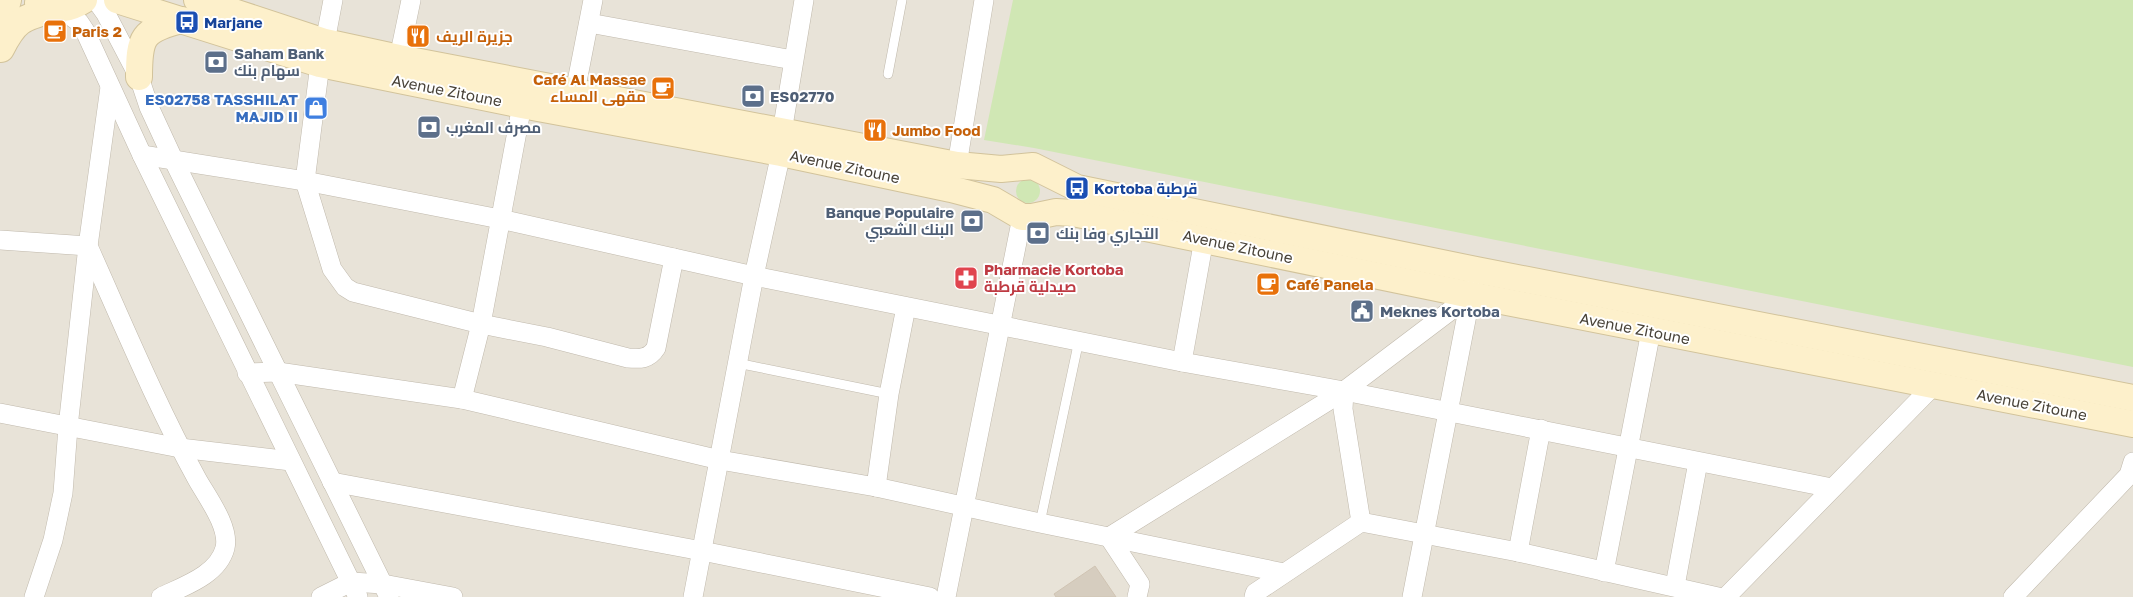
<svg xmlns="http://www.w3.org/2000/svg" width="2133" height="597" font-family="'Golos Text',Cairo,sans-serif">
  <style>
    .residential { fill: #e8e3d8 }
    .green { fill: #d0e7b4 }
    .building { fill: #d6cdbf; stroke: #d0c4b3 }
    .lines { fill: none; stroke-linecap: round; stroke-linejoin: round }
    .lane-casing { stroke: #c0b9ac; stroke-width: 10 }
    .street-casing { stroke: #c0b9ac; stroke-width: 20 }
    .secondary-casing { stroke: #d2c39b; stroke-width: 28 }
    .lane { stroke: #fff; stroke-width: 9 }
    .street { stroke: #fff; stroke-width: 19 }
    .secondary { stroke: #fdf0cb; stroke-width: 26 }
    .labels { text-anchor: middle; dominant-baseline: central; stroke-width: 4; stroke-linejoin: round; paint-order: stroke }
    .transit-label { font-size: 15px; font-weight: bold; fill: #164399; stroke: #fff; text-anchor: start }
    .food-label { font-size: 15px; font-weight: bold; fill: #c56008; stroke: #fff; text-anchor: start }
    .service-label { font-size: 15px; font-weight: bold; fill: #4e5e75; stroke: #fff; text-anchor: start }
    .street-label { font-size: 15px; fill: #484238; stroke: #fff }
    .shop-label { font-size: 15px; font-weight: bold; fill: #366cbe; stroke: #fff; text-anchor: end }
    .health-label { font-size: 15px; font-weight: bold; fill: #be3a42; stroke: #fff; text-anchor: start }
  </style>
  <rect width="100%" height="100%" fill="#f4f1ea"/>
  <rect class="residential" x="0" y="0" width="2133" height="597"/>
  <g class="green">
    <polygon points="1013,0 2133,0 2133,367 1034,148 984,140"/>
    <circle cx="1028" cy="191" r="12"/>
  </g>
  <polygon class="building" points="1095,566 1116,597 1056,597 1054,594"/>
  <g class="lines">
    <g class="lane-casing">
      <g id="lane">
        <polyline points="888,74 902,0"/>
        <polyline points="737,363 889,394"/>
        <polyline points="1040,523 1079,340"/>
      </g>
    </g>
    <g class="street-casing">
      <g id="street">
        <polyline points="96,0 106,14 139,77 149,107 174,161 389,597"/>
        <polyline points="60,9 79,22 85,31 142,155 358,597"/>
        <polyline points="589,23 793,60"/>
        <polyline points="325,42 333,0"/>
        <polyline points="399,58 411,0"/>
        <path d="M320,64L305,181L332,269L345,287L353,292L481,324L547,337L628,358C641,359 649,359 656,348L674,258"/>
        <polyline points="575,92 593,0"/>
        <polyline points="782,132 804,0"/>
        <polyline points="142,155 305,181 500,219 754,276 1182,362 1344,391 1832,488"/>
        <polyline points="957,165 984,0"/>
        <path d="M0,240L88,246C123,324 156,404 197,479C207,497 230,527 225,548C218,575 184,586 161,597"/>
        <polyline points="1182,362 1204,239"/>
        <polyline points="247,373 278,372 462,399 720,460 876,487 1040,523 1284,573"/>
        <polyline points="1344,391 1343,409 1361,522"/>
        <polyline points="462,399 481,324 522,105"/>
        <polyline points="0,413 180,448 291,461"/>
        <polyline points="332,482 702,551 930,597"/>
        <polyline points="876,487 889,394 906,307"/>
        <polyline points="1109,537 1344,391 1471,295"/>
        <polyline points="1109,537 1140,584 1137,597"/>
        <polyline points="1518,552 1541,429"/>
        <polyline points="1604,572 1651,331"/>
        <polyline points="1675,586 1698,462"/>
        <polyline points="34,597 53,540 63,493 68,427 88,246 110,87"/>
        <polyline points="321,597 351,582 383,584 453,597"/>
        <polyline points="693,597 754,276 781,153"/>
        <polyline points="946,597 1022,217"/>
        <polyline points="1254,597 1255,593 1361,522 1518,552 1718,597"/>
        <polyline points="1412,597 1472,289"/>
        <polyline points="1726,597 1934,385"/>
        <polyline points="2013,597 2129,475 2133,462"/>
      </g>
    </g>
    <g class="secondary-casing">
      <g id="secondary">
        <polyline points="117,0 320,64 522,105 781,153 951,189 993,200 1022,217 1032,217 1056,212 1073,213 1471,295 2133,424"/>
        <polyline points="197,0 325,42 399,58 957,165 1001,169 1033,166 1077,188 1476,270 2133,398"/>
        <path d="M38,3C53,13 70,9 84,0"/>
        <polyline points="1,45 3,18 8,0"/>
        <path d="M1,49C16,19 23,18 54,9"/>
        <path d="M139,77C139,37 142,30 182,20"/>
      </g>
    </g>
    <use href="#lane" class="lane"/>
    <use href="#street" class="street"/>
    <use href="#secondary" class="secondary"/>
  </g>
  <defs>
    <g id="bus-square" transform="scale(1.25)"><rect x="-9" y="-9" width="18" height="18" rx="4" fill="#1a4fb4" stroke="#fff"/><path d="M-5-6H5V4H4V6H2V4H-2V6H-4V4H-5ZM-3.5-4V0h7V-4ZM-3.5 1.2v1.5H-2V1.2ZM2 1.2v1.5H3.5V1.2Z" fill="#fff"/></g>
    <g id="cafe-square" transform="scale(1.25)"><rect x="-9" y="-9" width="18" height="18" rx="4" fill="#e8710a" stroke="#fff"/><path d="M-5.5-4.5H6V0H3Q3 3.5 0 3.5H-2.5Q-5.5 3.5-5.5 0ZM3-3.2v2h1.7v-2ZM-6 4.5H4V6H-6Z" fill="#fff"/></g>
    <g id="restaurant-square" transform="scale(1.25)"><rect x="-9" y="-9" width="18" height="18" rx="4" fill="#e8710a" stroke="#fff"/><path d="M-5-6h1v4h1v-4h1v4h1v-4h1v5L-1.5 .5V6h-2V.5L-5-1ZM5-6V6H3V1.5H1.5Q1.5-4 5-6Z" fill="#fff"/></g>
    <g id="bank-square" transform="scale(1.25)"><rect x="-9" y="-9" width="18" height="18" rx="4" fill="#5c6f8a" stroke="#fff"/><path d="M-6-4H6V4H-6ZM0-2.3a2.3 2.3 0 1 0 0 4.6a2.3 2.3 0 1 0 0-4.6Z" fill="#fff"/></g>
    <g id="shop-square" transform="scale(1.25)"><rect x="-9" y="-9" width="18" height="18" rx="4" fill="#3f7fe0" stroke="#fff"/><path d="M-5-2.5h2.3a2.7 3.5 0 0 1 5.4 0H5L5.5 6h-11ZM-1.5-2.5h3a1.5 2.3 0 0 0-3 0Z" fill="#fff"/></g>
    <g id="pharmacy-square" transform="scale(1.25)"><rect x="-9" y="-9" width="18" height="18" rx="4" fill="#e0444e" stroke="#fff"/><path d="M-2-6h4v4h4v4h-4v4h-4v-4h-4v-4h4Z" fill="#fff"/></g>
    <g id="civic-square" transform="scale(1.25)"><rect x="-9" y="-9" width="18" height="18" rx="4" fill="#5c6f8a" stroke="#fff"/><path d="M-.6-6.5H3V-4.5H.6V-3L4-1V1h2V6H-6V1h2V-1L-.6-3ZM-1.2 2.5V6h2.4V2.5Z" fill="#fff"/></g>
  </defs>
  <g fill-rule="evenodd">
    <use href="#bus-square" x="187" y="22"/>
    <use href="#cafe-square" x="55" y="31"/>
    <use href="#restaurant-square" x="418" y="36"/>
    <use href="#bank-square" x="216" y="62"/>
    <use href="#cafe-square" x="663" y="88"/>
    <use href="#bank-square" x="753" y="96"/>
    <use href="#shop-square" x="316" y="108"/>
    <use href="#bank-square" x="429" y="127"/>
    <use href="#restaurant-square" x="875" y="130"/>
    <use href="#bus-square" x="1077" y="188"/>
    <use href="#bank-square" x="972" y="221"/>
    <use href="#bank-square" x="1038" y="233"/>
    <use href="#pharmacy-square" x="966" y="278"/>
    <use href="#cafe-square" x="1268" y="284"/>
    <use href="#civic-square" x="1362" y="311"/>
  </g>
  <g class="labels">
    <g class="transit-label">
      <text x="204" y="22">Marjane</text>
      <text x="1094" y="188">Kortoba قرطبة</text>
    </g>
    <g class="food-label">
      <text x="72" y="31">Paris 2</text>
      <text x="436" y="36">جزيرة الريف</text>
      <text x="646" y="79" text-anchor="end">Café Al Massae<tspan x="646" dy="17">مقهى المساء</tspan></text>
      <text x="892" y="130">Jumbo Food</text>
      <text x="1286" y="284">Café Panela</text>
    </g>
    <g class="service-label">
      <text x="234" y="53">Saham Bank<tspan x="234" dy="17">سهام بنك</tspan></text>
      <text x="770" y="96">ES02770</text>
      <text x="446" y="127">مصرف المغرب</text>
      <text x="954" y="212" text-anchor="end">Banque Populaire<tspan x="954" dy="17">البنك الشعبي</tspan></text>
      <text x="1056" y="233">التجاري وفا بنك</text>
      <text x="1380" y="311">Meknes Kortoba</text>
    </g>
    <g class="street-label">
      <text transform="translate(447 90) rotate(11)">Avenue Zitoune</text>
      <text transform="translate(845 166) rotate(12)">Avenue Zitoune</text>
      <text transform="translate(1238 246) rotate(12)">Avenue Zitoune</text>
      <text transform="translate(1635 328) rotate(11)">Avenue Zitoune</text>
      <text transform="translate(2032 404) rotate(11)">Avenue Zitoune</text>
    </g>
    <g class="shop-label">
      <text x="298" y="99">ES02758 TASSHILAT<tspan x="298" dy="17">MAJID II</tspan></text>
    </g>
    <g class="health-label">
      <text x="984" y="269">Pharmacie Kortoba<tspan x="984" dy="17">صيدلية قرطبة</tspan></text>
    </g>
  </g>
</svg>
